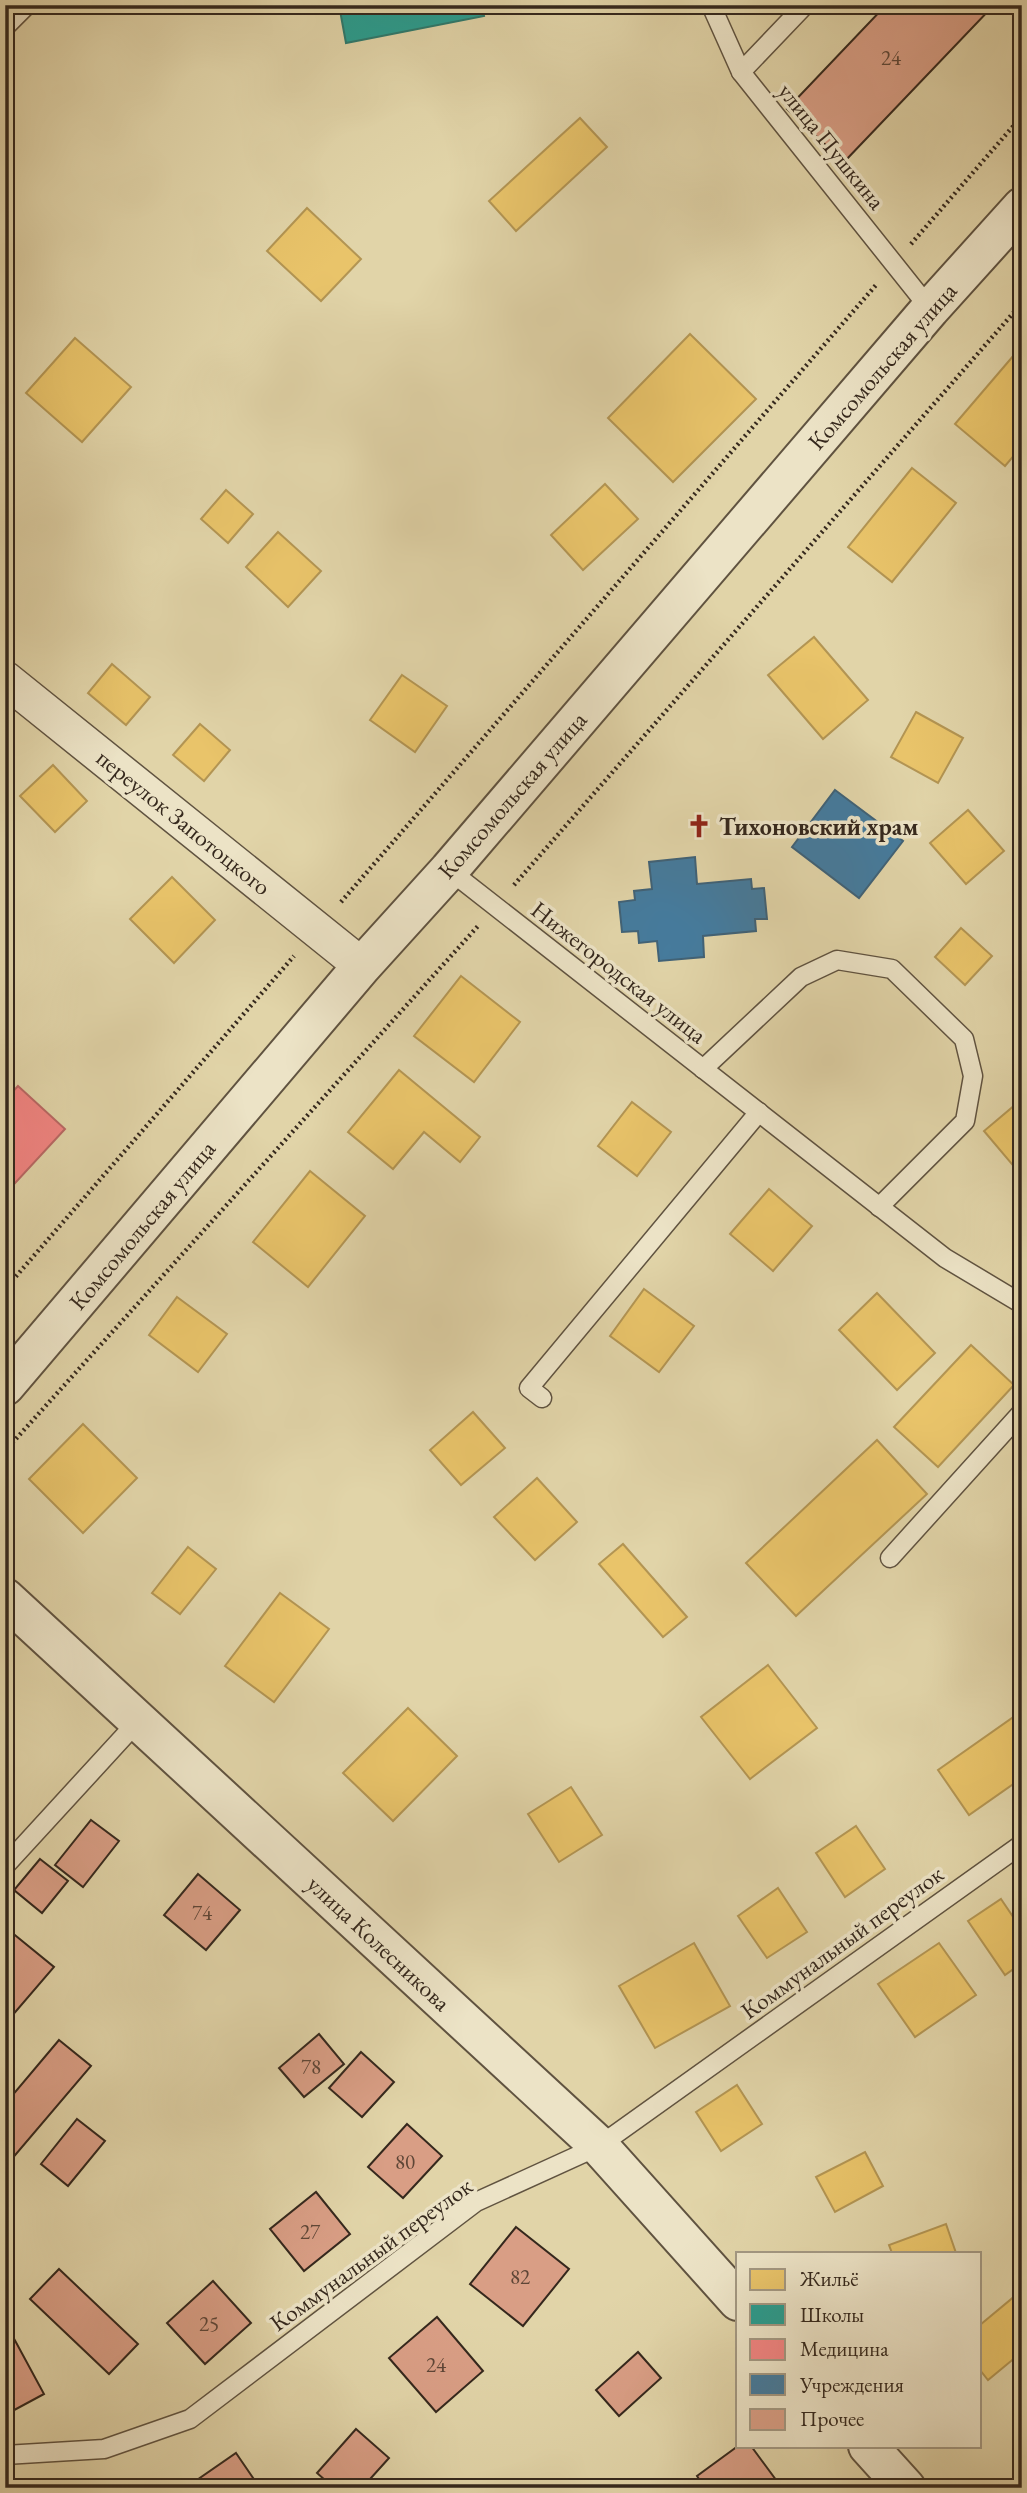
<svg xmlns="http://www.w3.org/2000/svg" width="1027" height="2493" font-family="'EB Garamond',serif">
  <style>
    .homes { fill: #e9c46a; stroke: #b39553; stroke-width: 2 }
    .schools { fill: #2a9d8f; stroke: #2d7a6d; stroke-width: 2 }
    .health { fill: #f28482; stroke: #b96864; stroke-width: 2 }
    .public { fill: #457b9d; stroke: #406277; stroke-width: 2 }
    .building { fill: #d99e85; stroke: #35281d; stroke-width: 2 }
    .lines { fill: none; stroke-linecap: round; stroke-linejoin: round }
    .service-casing { stroke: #605340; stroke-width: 21 }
    .minor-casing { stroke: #605340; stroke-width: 38 }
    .tertiary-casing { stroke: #605340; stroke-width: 42 }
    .path { stroke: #35281d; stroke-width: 4.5; stroke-dasharray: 2 3.5; stroke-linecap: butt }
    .service { stroke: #ece3c6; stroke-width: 18 }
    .minor { stroke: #ece3c6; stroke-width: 35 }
    .tertiary { stroke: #ece3c6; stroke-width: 38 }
    .labels { text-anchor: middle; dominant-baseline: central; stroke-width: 7; stroke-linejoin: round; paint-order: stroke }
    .number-label { font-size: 21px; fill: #5e4637 }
    .street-label { font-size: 24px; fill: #35281d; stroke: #ece3c6 }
    .poi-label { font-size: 24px; font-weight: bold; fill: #35281d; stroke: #ece3c6; text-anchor: start }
  </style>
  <rect width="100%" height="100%" fill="#e1d4a8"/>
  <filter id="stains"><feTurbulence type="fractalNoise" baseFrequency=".00286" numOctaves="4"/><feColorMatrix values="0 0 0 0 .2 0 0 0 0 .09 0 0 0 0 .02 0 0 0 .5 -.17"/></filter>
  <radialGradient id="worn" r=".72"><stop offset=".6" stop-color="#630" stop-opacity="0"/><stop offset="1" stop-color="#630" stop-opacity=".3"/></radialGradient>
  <g class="homes">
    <polygon points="580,118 607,147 516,231 489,201"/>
    <polygon points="307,208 361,259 321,301 267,251"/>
    <polygon points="690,334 756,399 673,482 608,418"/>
    <polygon points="75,338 131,387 82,442 26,393"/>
    <polygon points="1014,355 1022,362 1022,446 1005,466 955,424"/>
    <polygon points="912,468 956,503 892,582 848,547"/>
    <polygon points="605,484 638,519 583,570 551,535"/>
    <polygon points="226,490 253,514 228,543 201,519"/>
    <polygon points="278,532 321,571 288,607 246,567"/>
    <polygon points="814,637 868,700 823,739 768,675"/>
    <polygon points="112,664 150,697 126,725 88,693"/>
    <polygon points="402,675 447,706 415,752 370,720"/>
    <polygon points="916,712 963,738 938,783 891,757"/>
    <polygon points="200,724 230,750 204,781 173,755"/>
    <polygon points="53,765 87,801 55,832 20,796"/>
    <polygon points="968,810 1004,851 966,884 930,843"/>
    <polygon points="172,877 215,920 174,963 130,919"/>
    <polygon points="961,928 992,956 965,985 935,957"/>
    <polygon points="461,976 520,1022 474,1082 414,1036"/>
    <polygon points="399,1070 480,1137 460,1162 424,1132 393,1169 348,1132"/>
    <polygon points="1022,1099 1022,1176 984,1131"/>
    <polygon points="632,1102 671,1132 637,1176 598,1146"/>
    <polygon points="310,1171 365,1216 308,1287 253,1242"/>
    <polygon points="769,1189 812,1226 773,1271 730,1234"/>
    <polygon points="644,1289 694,1326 659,1372 610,1336"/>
    <polygon points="877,1293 935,1353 897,1390 839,1330"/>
    <polygon points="177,1297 227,1334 198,1372 149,1335"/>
    <polygon points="971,1345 1014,1385 938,1467 894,1427"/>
    <polygon points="473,1412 505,1448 461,1485 430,1450"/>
    <polygon points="83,1424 137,1478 83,1533 29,1479"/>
    <polygon points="877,1440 927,1494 796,1616 746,1563"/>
    <polygon points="537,1478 577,1522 535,1560 494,1517"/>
    <polygon points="623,1544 687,1617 663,1637 599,1564"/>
    <polygon points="188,1547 216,1569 180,1614 152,1593"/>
    <polygon points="280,1593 329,1629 274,1702 225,1666"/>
    <polygon points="768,1665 817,1728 750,1779 701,1717"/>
    <polygon points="408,1708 457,1756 393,1821 343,1773"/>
    <polygon points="1022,1711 1022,1778 969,1815 938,1770"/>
    <polygon points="571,1787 602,1835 559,1862 528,1814"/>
    <polygon points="856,1826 885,1869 845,1897 816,1853"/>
    <polygon points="778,1888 807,1932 767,1958 738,1916"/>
    <polygon points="1001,1899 1022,1930 1022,1963 1005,1975 968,1921"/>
    <polygon points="694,1943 730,2006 655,2048 619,1986"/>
    <polygon points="939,1943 976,1995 915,2037 878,1984"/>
    <polygon points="737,2085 762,2124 721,2151 696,2112"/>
    <polygon points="865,2152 883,2186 835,2212 816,2177"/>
    <polygon points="946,2224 956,2253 892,2253 889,2245"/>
    <polygon points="1022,2290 1022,2352 988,2380 980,2370 980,2325"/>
  </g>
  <polygon class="schools" points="339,5 482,5 484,16 346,43"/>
  <polygon class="health" points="18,1086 65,1129 5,1194 5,1100"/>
  <g class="public">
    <polygon points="835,790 903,841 859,898 792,847"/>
    <polygon points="695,857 697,884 751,879 752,889 764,888 767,919 755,919 756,931 703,936 704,957 659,961 657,941 639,943 638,931 622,932 619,902 635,900 634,891 652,889 649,862"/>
  </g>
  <g class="building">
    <polygon points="886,5 994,5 844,162 787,109"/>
    <polygon points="91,1820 119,1841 83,1887 55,1865"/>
    <polygon points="40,1859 68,1881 42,1913 14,1890"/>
    <polygon points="198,1874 240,1910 206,1950 164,1915"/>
    <polygon points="5,1927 54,1967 5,2024"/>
    <polygon points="319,2034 344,2064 304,2097 279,2068"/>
    <polygon points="59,2040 91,2066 5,2167 5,2104"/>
    <polygon points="361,2052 394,2082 362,2117 329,2088"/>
    <polygon points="77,2119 105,2141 68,2186 41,2164"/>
    <polygon points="407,2124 442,2156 403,2198 368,2167"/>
    <polygon points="316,2192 350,2234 304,2271 270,2229"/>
    <polygon points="516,2227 569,2269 523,2326 470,2284"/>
    <polygon points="59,2269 138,2344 109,2374 30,2299"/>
    <polygon points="213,2281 251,2323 205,2364 167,2323"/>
    <polygon points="437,2317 483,2371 436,2412 389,2358"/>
    <polygon points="5,2322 44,2394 5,2415"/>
    <polygon points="638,2352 661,2378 619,2416 596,2390"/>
    <polygon points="356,2429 389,2458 362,2488 334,2488 317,2473"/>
    <polygon points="738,2446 751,2446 782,2488 705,2488 697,2476"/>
    <polygon points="236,2453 260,2488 198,2488 194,2482"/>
  </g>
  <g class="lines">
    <g class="service-casing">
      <g id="service">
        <polyline points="711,5 741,72 930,309"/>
        <polyline points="5,27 27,5"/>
        <polyline points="741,72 805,5"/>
        <polyline points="449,870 945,1258 1022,1304"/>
        <polyline points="703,1069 801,977 837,960 892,969 964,1039 973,1076 965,1121 879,1207"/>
        <polyline points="542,1398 529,1388 759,1112"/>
        <polyline points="890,1558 1022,1412"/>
        <polyline points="5,1866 138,1721"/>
        <polyline points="5,2455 104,2449 190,2419 476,2202 599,2146 1022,1844"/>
      </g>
    </g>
    <g class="minor-casing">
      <polyline id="minor" points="5,679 362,966"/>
    </g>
    <g class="tertiary-casing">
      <g id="tertiary">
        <polyline points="5,1386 362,966 449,870 930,309 1022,207"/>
        <polyline points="5,1598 599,2146 738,2301"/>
        <polyline points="868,2446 906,2488"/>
      </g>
    </g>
    <g class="path">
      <polyline points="911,244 1022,116"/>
      <polyline points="514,885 1022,303"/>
      <polyline points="341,902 876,285"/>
      <polyline points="5,1289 294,956"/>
      <polyline points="5,1451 478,926"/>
    </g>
    <use href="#service" class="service"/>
    <use href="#minor" class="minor"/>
    <use href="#tertiary" class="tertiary"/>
  </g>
  <defs>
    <g id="church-bare" transform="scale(1.89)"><path d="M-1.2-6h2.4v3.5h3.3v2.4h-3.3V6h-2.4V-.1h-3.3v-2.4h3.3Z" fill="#8f2418" stroke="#ece3c6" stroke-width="2.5" paint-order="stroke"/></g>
  </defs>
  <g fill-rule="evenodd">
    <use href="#church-bare" x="699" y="826"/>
  </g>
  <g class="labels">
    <g class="number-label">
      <text x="891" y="57">24</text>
      <text x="202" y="1912">74</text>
      <text x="311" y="2066">78</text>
      <text x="405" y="2161">80</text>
      <text x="310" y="2231">27</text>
      <text x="520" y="2276">82</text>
      <text x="209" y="2323">25</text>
      <text x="436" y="2364">24</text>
    </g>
    <g class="street-label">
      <text transform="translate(832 146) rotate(51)">улица Пушкина</text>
      <text transform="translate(882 366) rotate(-49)">Комсомольская улица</text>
      <text transform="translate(512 795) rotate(-49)">Комсомольская улица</text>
      <text transform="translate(184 822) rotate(39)">переулок Запотоцкого</text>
      <text transform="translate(619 972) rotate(38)">Нижегородская улица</text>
      <text transform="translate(142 1225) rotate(-50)">Комсомольская улица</text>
      <text transform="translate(842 1942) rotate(-36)">Коммунальный переулок</text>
      <text transform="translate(379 1943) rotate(43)">улица Колесникова</text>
      <text transform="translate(371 2254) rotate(-36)">Коммунальный переулок</text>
    </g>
    <g class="poi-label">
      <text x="719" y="826">Тихоновский храм</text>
    </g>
  </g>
  <rect width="1027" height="2493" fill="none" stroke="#e1d4a8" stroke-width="28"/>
  <rect x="7" y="7" width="1013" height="2479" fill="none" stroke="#35281d" stroke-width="3.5"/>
  <rect x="14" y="14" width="999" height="2465" fill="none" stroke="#35281d" stroke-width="2"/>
  <rect x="736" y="2252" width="245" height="196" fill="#ece3c6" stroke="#a39882" stroke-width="2"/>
  <rect x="750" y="2269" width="35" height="21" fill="#e9c46a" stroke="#a39882" stroke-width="2"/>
  <text x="800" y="2286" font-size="21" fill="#35281d">Жильё</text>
  <rect x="750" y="2304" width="35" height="21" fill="#2a9d8f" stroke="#a39882" stroke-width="2"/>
  <text x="800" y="2322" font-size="21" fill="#35281d">Школы</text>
  <rect x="750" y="2339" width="35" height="21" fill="#f28482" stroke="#a39882" stroke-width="2"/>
  <text x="800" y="2356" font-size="21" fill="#35281d">Медицина</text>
  <rect x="750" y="2374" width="35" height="21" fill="#457b9d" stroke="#a39882" stroke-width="2"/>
  <text x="800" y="2392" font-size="21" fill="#35281d">Учреждения</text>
  <rect x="750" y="2409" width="35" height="21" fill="#d99e85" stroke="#a39882" stroke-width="2"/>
  <text x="800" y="2426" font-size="21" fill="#35281d">Прочее</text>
  <rect width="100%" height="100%" filter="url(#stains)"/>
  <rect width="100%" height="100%" fill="url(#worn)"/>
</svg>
